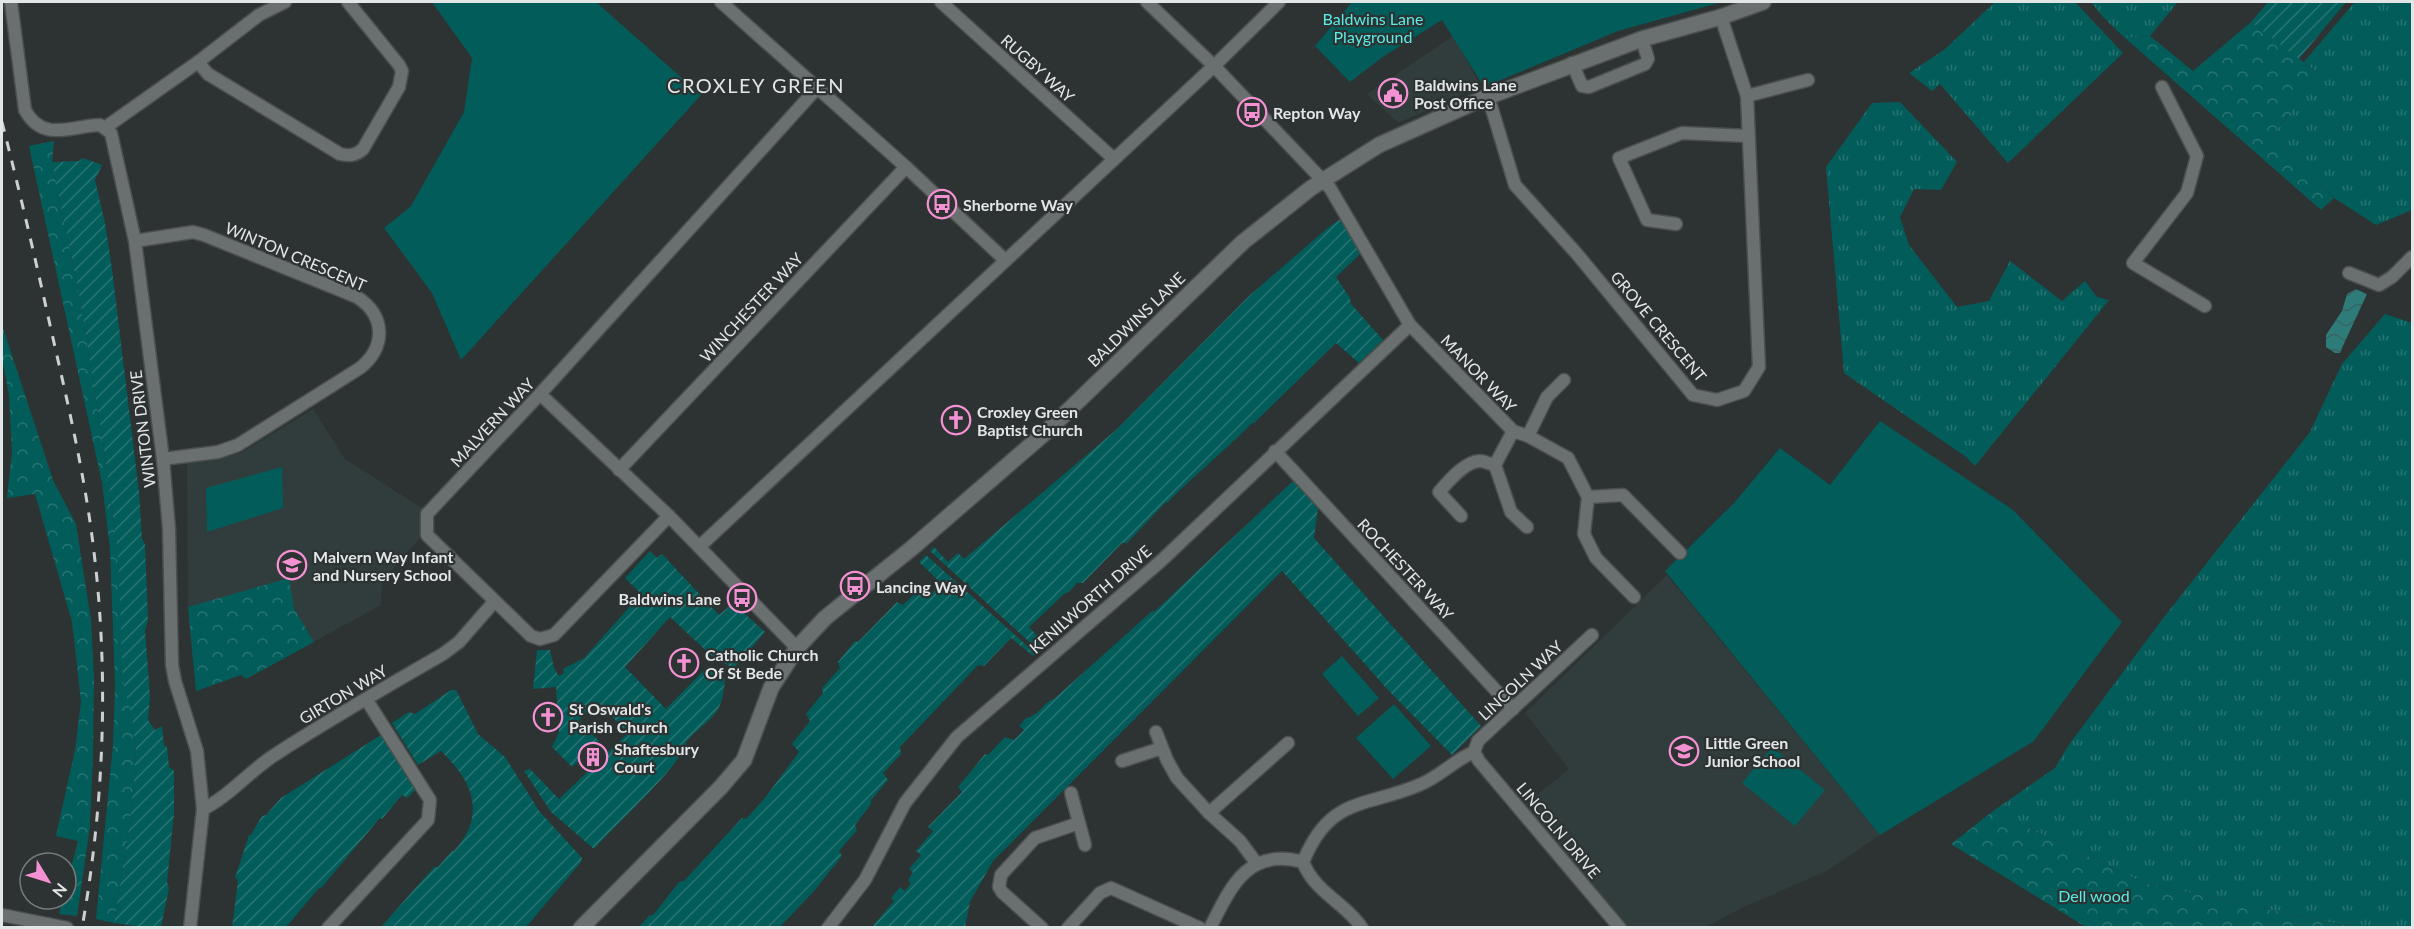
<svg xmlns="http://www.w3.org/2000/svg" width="2414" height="929" font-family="Lato,sans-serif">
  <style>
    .built { fill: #313d3c }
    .grass { fill: url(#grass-tufts) }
    .forest { fill: url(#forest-crowns) }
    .park { fill: #025d5a }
    .garden { fill: url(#garden-furrows) }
    .water { fill: url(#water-waves) }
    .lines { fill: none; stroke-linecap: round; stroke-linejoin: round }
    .minor-casing { stroke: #4b4f4e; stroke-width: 15 }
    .tertiary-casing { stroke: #4b4f4e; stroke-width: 18 }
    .minor { stroke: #6a706f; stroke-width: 12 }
    .tertiary { stroke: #6a706f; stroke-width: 15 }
    .rail { stroke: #cdd0d0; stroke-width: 3; stroke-dasharray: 10 10; stroke-linecap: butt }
    .labels { text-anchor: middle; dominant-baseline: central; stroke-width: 4.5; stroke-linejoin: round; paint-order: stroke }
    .park-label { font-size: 16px; fill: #5aede6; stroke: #2d3232 }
    .street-label { font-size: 16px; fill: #e3e6e6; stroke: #2d3232 }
    .poi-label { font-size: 16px; font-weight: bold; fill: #e3e6e6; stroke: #2d3232; text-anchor: start }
    .quarter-label { font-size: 20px; letter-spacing: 1.5px; fill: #e3e6e6; stroke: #2d3232 }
  </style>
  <defs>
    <pattern id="grass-tufts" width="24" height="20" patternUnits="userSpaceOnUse" patternTransform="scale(1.5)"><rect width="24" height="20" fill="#025d5a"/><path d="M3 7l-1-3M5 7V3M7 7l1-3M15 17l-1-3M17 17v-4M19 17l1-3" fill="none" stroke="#277472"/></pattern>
    <pattern id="forest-crowns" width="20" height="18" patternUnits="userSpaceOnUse" patternTransform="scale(1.5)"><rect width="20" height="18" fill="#025d5a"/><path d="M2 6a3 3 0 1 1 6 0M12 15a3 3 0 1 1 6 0" fill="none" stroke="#277472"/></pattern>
    <pattern id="garden-furrows" width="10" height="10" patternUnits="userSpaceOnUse" patternTransform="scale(1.5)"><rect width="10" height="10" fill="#025d5a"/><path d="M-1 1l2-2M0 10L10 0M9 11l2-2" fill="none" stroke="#277472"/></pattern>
    <pattern id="water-waves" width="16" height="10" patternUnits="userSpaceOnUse" patternTransform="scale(1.5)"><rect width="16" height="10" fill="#2e7c79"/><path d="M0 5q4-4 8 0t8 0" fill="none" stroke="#386362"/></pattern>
  </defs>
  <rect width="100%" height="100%" fill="#2d3232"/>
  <g class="built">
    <polygon points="1453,36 1481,86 1398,123 1367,94"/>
    <polygon points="313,409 345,459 422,508 422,536 382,581 381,605 246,679 241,675 196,691 188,607 187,461 191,458 241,453"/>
    <polygon points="1667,575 1880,835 1827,871 1744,907 1706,927 1616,927 1516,812 1569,769 1525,713"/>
  </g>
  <g class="grass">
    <polygon points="1995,2 2075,2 2123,53 2008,163 1940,84 1932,91 1909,73 1944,50"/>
    <polygon points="2091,2 2178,2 2150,36 2125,38 2103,17"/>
    <polygon points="2358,2 2412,2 2412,210 2376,225 2334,198 2273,136 2318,73 2304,62 2353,4"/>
    <polygon points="1900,102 1957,162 1941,190 1914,189 1900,217 1909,245 1957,307 1989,301 2010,261 2062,301 2085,281 2097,297 2109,300 1975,466 1966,457 1844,373 1826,167 1872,103"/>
    <polygon points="2385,314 2412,323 2412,927 2352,927 2144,883 1993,811 2055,768 2068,746 2161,621 2310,432 2342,364"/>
  </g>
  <g class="forest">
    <polygon points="2251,22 2318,73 2273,136 2334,198 2321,210 2125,38 2150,36 2193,71"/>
    <polygon points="54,141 52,162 79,294 104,449 118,554 121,617 136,753 130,822 114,923 96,919 113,745 115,684 110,548 102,483 29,146"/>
    <polygon points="2,325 53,480 76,524 91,620 94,678 93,756 90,826 77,916 59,914 63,899 66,899 66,887 78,841 56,836 75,750 81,702 72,622 35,494 7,498 12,452 9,395 2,358"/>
    <polygon points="289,578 294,609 314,642 246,679 241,675 196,691 188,607"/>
    <polygon points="1993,811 2144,883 2352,927 2086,927 1951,844"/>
  </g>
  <g class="park">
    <polygon points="432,2 596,2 701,95 461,360 432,293 384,228 411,206 464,112 472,58"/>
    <polygon points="1352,2 1722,2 1618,31 1484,87 1442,20 1384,56 1350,82 1315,46"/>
    <polygon points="1880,421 2013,510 2122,622 2034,741 1880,835 1665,571 1734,503 1780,448 1830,485"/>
    <polygon points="282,467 283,508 207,532 206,488"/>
    <polygon points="1342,656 1379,698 1358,716 1322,674"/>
    <polygon points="1394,704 1431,746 1393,779 1356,738"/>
    <polygon points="1772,747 1825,790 1795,826 1742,783"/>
  </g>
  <g class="garden">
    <polygon points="2268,2 2346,2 2299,59 2251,22"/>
    <polygon points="83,158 102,165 95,180 105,223 112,269 139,492 142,539 145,544 148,620 145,630 150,697 148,720 155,730 162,726 164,745 167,747 169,767 174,771 174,813 167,882 169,888 161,927 143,927 114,923 130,822 136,753 132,717 123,682 118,554 104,449 79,294 52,162 79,161"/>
    <path d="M1343,217L1361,253L1336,277L1350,298L1351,304L1383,340L1359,363L1336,343L1254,423L1251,424C1224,452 1195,474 1168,502L1165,503L1127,543H1122L1083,583H1077L1069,592L1064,594L1029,627L1044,643L1038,650L930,551L934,547L948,562L958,553L964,559L1116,430L1250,295L1329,227Z"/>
    <path d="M1294,480L1318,508L1314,538L1481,726L1452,755L1388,690L1282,571L993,861L970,902L965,927L871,928L894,901L891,898L900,887L905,891L911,883L908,880L913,872L909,869L921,855L916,851L933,831L928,827L962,792L958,787L985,754L988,755L1005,737L1014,740L1024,730L1019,726L1026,718C1039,716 1043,702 1054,699L1151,612L1155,611Z"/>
    <path d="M650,551L657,558L662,554L719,615L733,603L765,632L734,668L715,659L670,617L625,667L666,709L708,666L725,679C722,720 710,715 686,742C686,761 611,829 594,849L551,812L524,771L530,769L559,799L628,733L598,702L579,720L599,741L572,767L552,747L559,732L556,687L533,689L537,650H550L554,668L559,676L564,673L563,669L584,658L641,594L625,578Z"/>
    <polygon points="926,555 1035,653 1033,656 1011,638 984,666 978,665 900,747 901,754 883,773 888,780 871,800 871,804 855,825 857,830 839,851 842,856 814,891 780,927 639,927 649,916 654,914 679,882 684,881 742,818 746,819 764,799 799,752 792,744 810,721 806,714 823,693 822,688 840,668 838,662 855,641 858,642 897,602 903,605 923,586 932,593 941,583 919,562"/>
    <path d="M451,690H456L478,734L505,757L540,812L582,858L581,862L526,927H381L434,867H438L452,851H454C487,814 473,782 441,751L418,765L392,723L409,712L415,714Z"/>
    <polygon points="381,735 385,736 417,788 407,798 402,795 382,819 380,818 321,888 319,888 286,927 232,928 238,880 235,878 249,835 251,835 262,816 266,815 281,798"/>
  </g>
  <polygon class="water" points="2356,289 2367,294 2342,348 2340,353 2335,353 2326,347 2326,335 2342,311 2347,294"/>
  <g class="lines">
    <g class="minor-casing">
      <g id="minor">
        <path d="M11,2L25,110C43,143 70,126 100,125L111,133L135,241L163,459L169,529L172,665L175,681L197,751L203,809L190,928"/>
        <polyline points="721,2 906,167 1005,260"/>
        <polyline points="941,2 1114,159"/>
        <polyline points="1147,2 1214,66 1330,188 1410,325 1513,431 1528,436 1568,458 1588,497 1584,534 1596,558 1634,597"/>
        <path d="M198,62L208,74L340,154C349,156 355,156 363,149L399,87L402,71L399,65L348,2"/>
        <polyline points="1572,63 1582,86 1589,87 1645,64 1648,59 1642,39"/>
        <polyline points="2162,87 2197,156 2187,193 2133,263 2205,306"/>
        <polyline points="1488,96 1515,185 1577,254 1693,395 1717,400 1744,391 1759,367 1747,96 1721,17"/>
        <polyline points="1747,96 1808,80"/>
        <polyline points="106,127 198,62 259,15 285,2"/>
        <polyline points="1676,224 1647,220 1619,158 1682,133 1748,136"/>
        <path d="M135,241L193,232L204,235L357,297C386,316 386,347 360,368L238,445L218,452L163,459"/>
        <polyline points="2349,273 2379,285 2392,277 2412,257"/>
        <polyline points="540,394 669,516 797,648"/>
        <polyline points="1513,431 1495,465 1511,512 1527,527"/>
        <polyline points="1528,436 1547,397 1564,380"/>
        <polyline points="1275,451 1513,709"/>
        <polyline points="619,470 906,167"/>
        <polyline points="1588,497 1623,495 1680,553"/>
        <polyline points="669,516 554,635 540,639 531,636 427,535 427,514 540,394 818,87"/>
        <path d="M1461,516L1439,492C1448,482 1465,461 1480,461C1484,461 1490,464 1495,465"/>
        <polyline points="699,547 1214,66 1279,2"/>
        <polyline points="1156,732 1167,760 1177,778 1209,813 1240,841 1257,864"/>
        <polyline points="1474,752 1479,761 1620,928"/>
        <polyline points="1474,752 1478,741 1592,635"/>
        <polyline points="1122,761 1162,748"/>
        <polyline points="1071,793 1085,845"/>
        <path d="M203,809C228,797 249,772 273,756C328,720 386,687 443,654L459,642L494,602"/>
        <polyline points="1209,813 1288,743"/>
        <polyline points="2,915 67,928"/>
        <polyline points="328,928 428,820 430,800 366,699"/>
        <polyline points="828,928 865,880 905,803 957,737 1161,561 1410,325"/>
        <polyline points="1042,928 1002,892 999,887 1001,875 1035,838 1079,823"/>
        <polyline points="1068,928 1100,893 1111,888 1200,928"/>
        <path d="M1210,928C1231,886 1248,847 1303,862"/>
        <path d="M1362,928C1346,903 1315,893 1303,862C1330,796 1364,808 1419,785C1440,777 1454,760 1474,752"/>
      </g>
    </g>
    <g class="tertiary-casing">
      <polyline id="tertiary" points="581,928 721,787 744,760 771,688 797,648 825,618 912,548 1046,432 1243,242 1311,188 1379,145 1482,99 1642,39 1721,17 1763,2"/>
    </g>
    <use href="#minor" class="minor"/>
    <use href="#tertiary" class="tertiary"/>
    <path class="rail" d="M2,122C19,189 35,257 50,325C67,400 85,475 94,552C109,677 104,804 82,928"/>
  </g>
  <defs>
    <g id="civic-ring" transform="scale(1.5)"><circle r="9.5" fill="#2d3232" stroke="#f491d3" stroke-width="1.5"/><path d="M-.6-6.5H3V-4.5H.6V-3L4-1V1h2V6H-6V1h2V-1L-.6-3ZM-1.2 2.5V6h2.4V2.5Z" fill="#f491d3"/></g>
    <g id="bus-ring" transform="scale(1.5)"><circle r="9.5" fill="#2d3232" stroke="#f491d3" stroke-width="1.5"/><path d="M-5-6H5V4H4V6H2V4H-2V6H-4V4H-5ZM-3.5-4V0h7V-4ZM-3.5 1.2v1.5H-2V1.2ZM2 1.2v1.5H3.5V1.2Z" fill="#f491d3"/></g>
    <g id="church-ring" transform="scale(1.5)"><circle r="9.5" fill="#2d3232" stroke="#f491d3" stroke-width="1.5"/><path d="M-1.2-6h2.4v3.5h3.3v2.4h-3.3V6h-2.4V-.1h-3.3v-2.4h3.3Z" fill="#f491d3"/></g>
    <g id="school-ring" transform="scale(1.5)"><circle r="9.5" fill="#2d3232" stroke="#f491d3" stroke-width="1.5"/><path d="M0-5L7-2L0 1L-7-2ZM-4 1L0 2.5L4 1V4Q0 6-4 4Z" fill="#f491d3"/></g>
    <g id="building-ring" transform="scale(1.5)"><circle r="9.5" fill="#2d3232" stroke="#f491d3" stroke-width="1.5"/><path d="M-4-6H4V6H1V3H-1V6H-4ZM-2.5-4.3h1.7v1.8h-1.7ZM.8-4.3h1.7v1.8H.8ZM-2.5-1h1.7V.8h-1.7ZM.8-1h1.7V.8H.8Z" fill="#f491d3"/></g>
  </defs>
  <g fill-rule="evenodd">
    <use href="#civic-ring" x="1393" y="93"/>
    <use href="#bus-ring" x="1252" y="112"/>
    <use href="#bus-ring" x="942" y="204"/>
    <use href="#church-ring" x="956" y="420"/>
    <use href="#school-ring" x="292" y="565"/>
    <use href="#bus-ring" x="855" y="586"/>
    <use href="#bus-ring" x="742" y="598"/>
    <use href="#church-ring" x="684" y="663"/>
    <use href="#church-ring" x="548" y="717"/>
    <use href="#school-ring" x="1684" y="751"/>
    <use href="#building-ring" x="593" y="757"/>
  </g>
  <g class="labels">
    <g class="park-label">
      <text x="1373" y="18">Baldwins Lane<tspan x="1373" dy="18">Playground</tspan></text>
      <text x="2094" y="895">Dell wood</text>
    </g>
    <g class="street-label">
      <text transform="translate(1038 68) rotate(42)">RUGBY WAY</text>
      <text transform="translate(296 256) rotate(23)">WINTON CRESCENT</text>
      <text transform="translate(751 307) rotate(-47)">WINCHESTER WAY</text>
      <text transform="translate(1136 319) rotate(-44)">BALDWINS LANE</text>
      <text transform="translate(1659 326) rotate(50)">GROVE CRESCENT</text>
      <text transform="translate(1479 373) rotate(46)">MANOR WAY</text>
      <text transform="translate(492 422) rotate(-47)">MALVERN WAY</text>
      <text transform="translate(142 429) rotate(-97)">WINTON DRIVE</text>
      <text transform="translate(1406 569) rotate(47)">ROCHESTER WAY</text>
      <text transform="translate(1090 599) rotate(-41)">KENILWORTH DRIVE</text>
      <text transform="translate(1520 680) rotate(-43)">LINCOLN WAY</text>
      <text transform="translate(343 694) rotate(-31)">GIRTON WAY</text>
      <text transform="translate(1559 830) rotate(50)">LINCOLN DRIVE</text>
    </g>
    <g class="poi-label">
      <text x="1414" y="84">Baldwins Lane<tspan x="1414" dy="18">Post Office</tspan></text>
      <text x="1273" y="112">Repton Way</text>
      <text x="963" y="204">Sherborne Way</text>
      <text x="977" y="411">Croxley Green<tspan x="977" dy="18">Baptist Church</tspan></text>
      <text x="313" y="556">Malvern Way Infant<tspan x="313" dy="18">and Nursery School</tspan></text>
      <text x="876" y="586">Lancing Way</text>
      <text x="721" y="598" text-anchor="end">Baldwins Lane</text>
      <text x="705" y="654">Catholic Church<tspan x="705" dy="18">Of St Bede</tspan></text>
      <text x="569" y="708">St Oswald's<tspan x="569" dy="18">Parish Church</tspan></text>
      <text x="1705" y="742">Little Green<tspan x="1705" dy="18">Junior School</tspan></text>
      <text x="614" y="748">Shaftesbury<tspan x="614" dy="18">Court</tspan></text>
    </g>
    <g class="quarter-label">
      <text x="756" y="85">CROXLEY GREEN</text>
    </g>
  </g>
  <rect width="2414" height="929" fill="none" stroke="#e3e6e6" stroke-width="6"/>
  <g transform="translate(48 881) rotate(128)"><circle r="28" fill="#2d3232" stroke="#767a7a" stroke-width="1.5"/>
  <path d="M0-4.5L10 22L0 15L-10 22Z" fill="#f491d3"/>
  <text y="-9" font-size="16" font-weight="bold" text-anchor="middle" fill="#e3e6e6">N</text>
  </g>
</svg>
